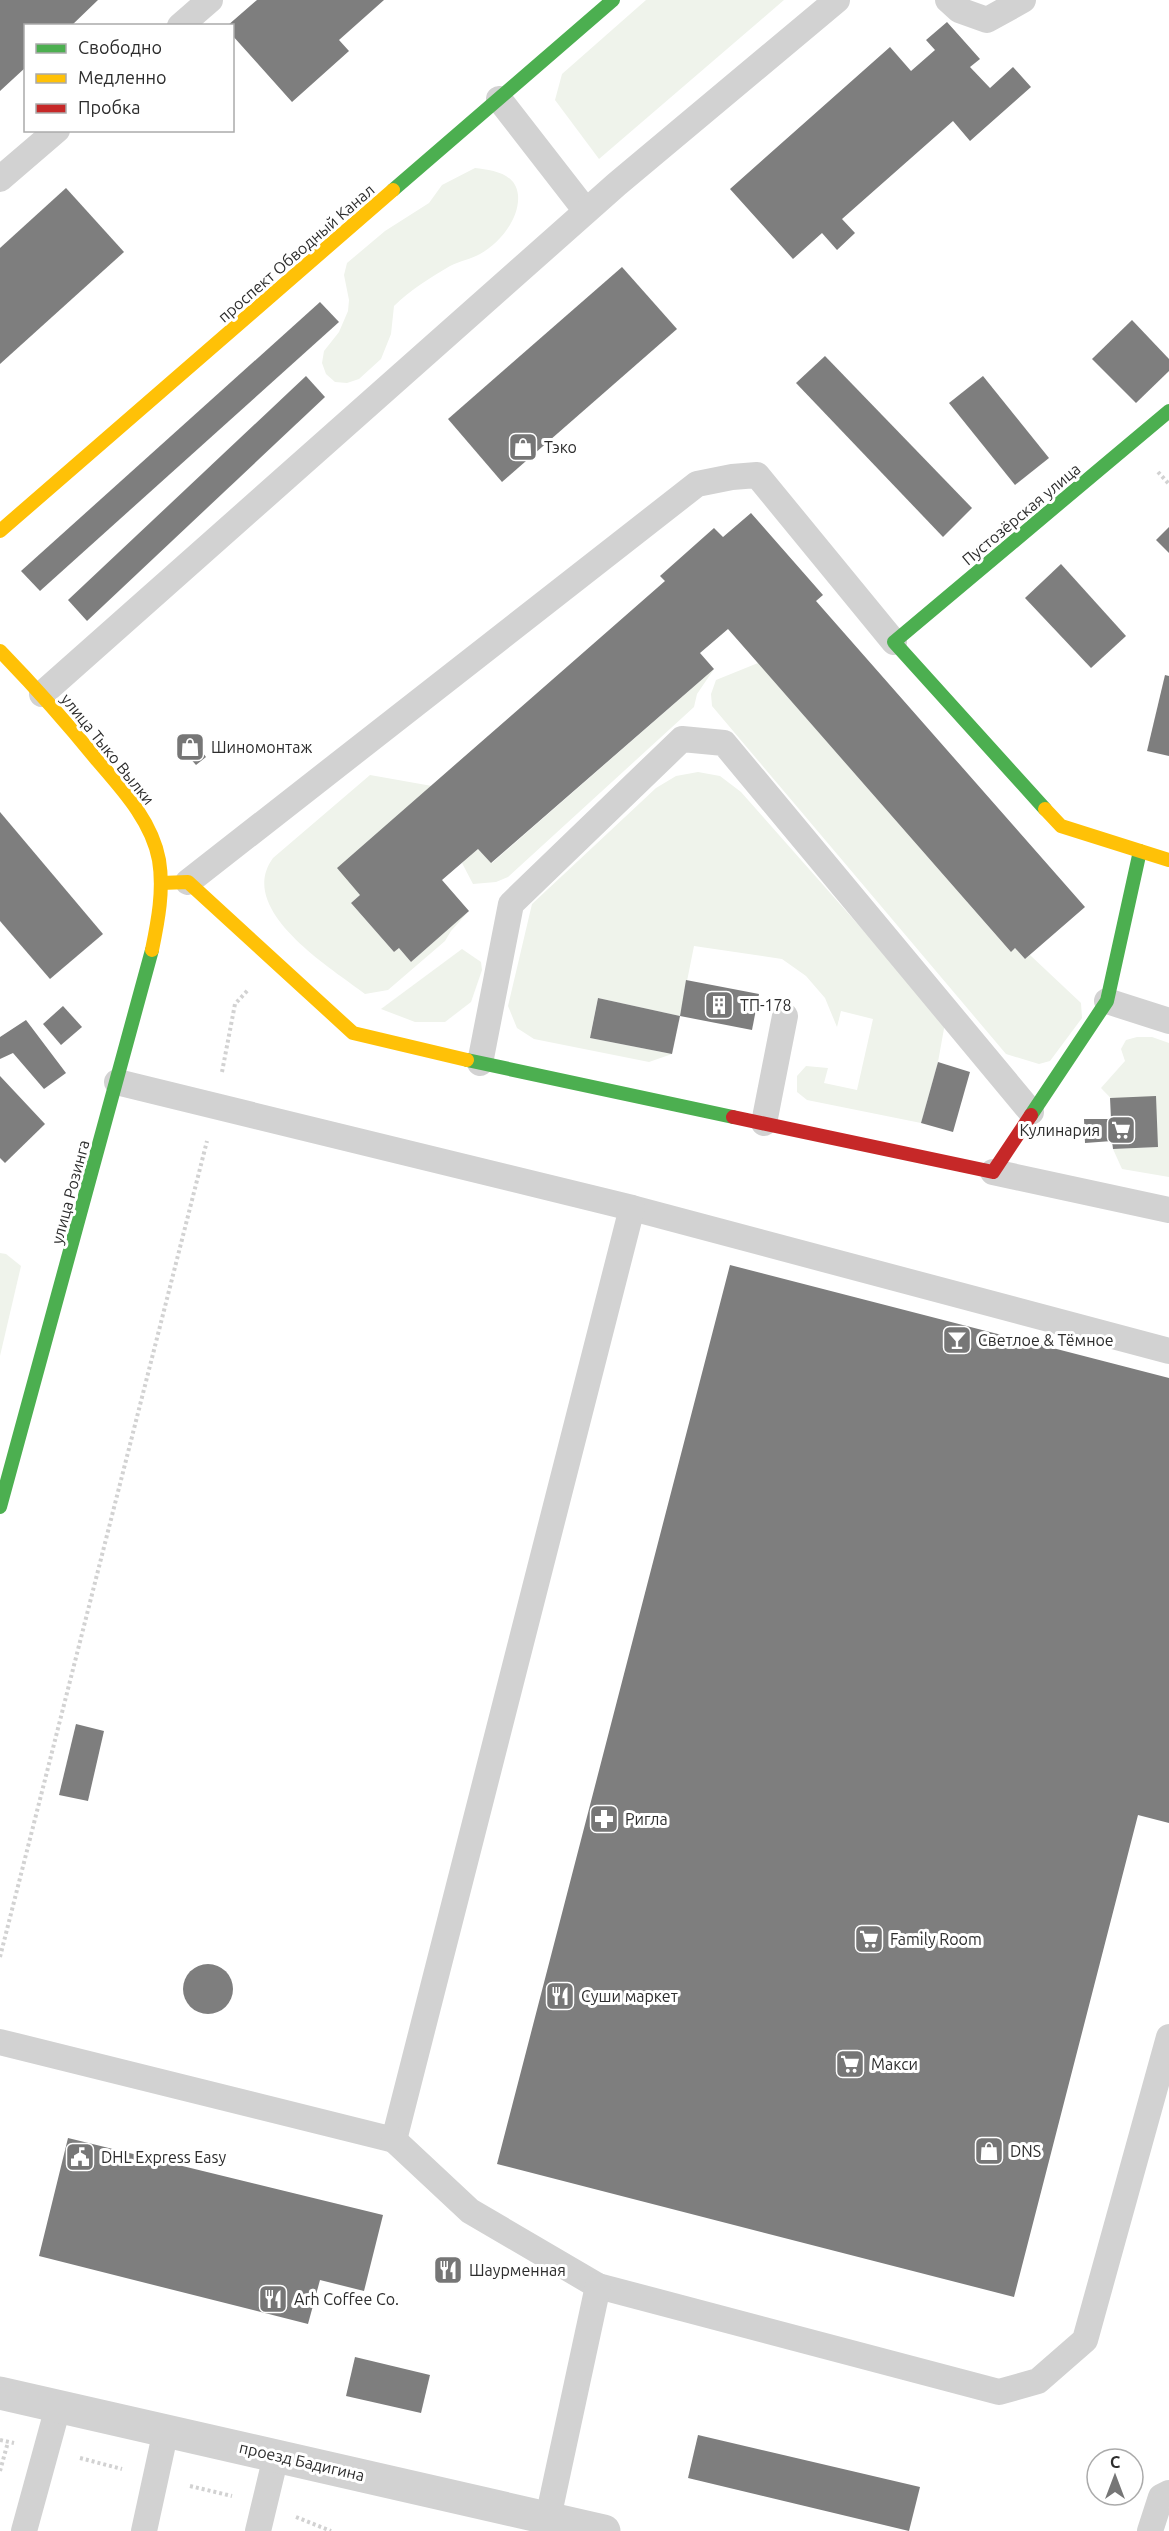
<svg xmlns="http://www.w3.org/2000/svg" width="1169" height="2531" font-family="Ubuntu,sans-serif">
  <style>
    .green { fill: #eff3eb }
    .building { fill: #7e7e7e }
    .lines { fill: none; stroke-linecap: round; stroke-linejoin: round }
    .path { stroke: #d2d2d2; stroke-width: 4; stroke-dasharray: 3 3; stroke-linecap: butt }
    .lane { stroke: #d2d2d2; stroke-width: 26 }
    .street { stroke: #d2d2d2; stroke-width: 33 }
    .fast { stroke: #4caf50; stroke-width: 14 }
    .slow { stroke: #ffc107; stroke-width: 14 }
    .jam { stroke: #c62828; stroke-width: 14 }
    .labels { text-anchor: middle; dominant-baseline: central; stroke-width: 6; stroke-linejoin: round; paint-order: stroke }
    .street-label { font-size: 16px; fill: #2d2d2d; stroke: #fff }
    .poi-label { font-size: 16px; fill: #2d2d2d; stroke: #fff; text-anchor: start }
  </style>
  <rect width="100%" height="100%" fill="#fff"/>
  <g class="green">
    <polygon points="646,0 784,0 599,159 555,100 562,74"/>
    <path d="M475,168C492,170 516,173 518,195C520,218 500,243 480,254C471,259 460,261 450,266C430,278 410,290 394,306L391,334L381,359L359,379L347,383L335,382L326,374L322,363L324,351L339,332L348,311L349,300L344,275L347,263L385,231L429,203L442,185Z"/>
    <polygon points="758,663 1010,951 1015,948 1025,959 1030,955 1081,1003 1082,1018 1050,1061 1039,1064 1006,1054 712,706 711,694 716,680"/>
    <polygon points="714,669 697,694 694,707 508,877 496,882 473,884 462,863 478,849 492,863"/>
    <polygon points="698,772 720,776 741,792 945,1023 938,1062 921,1123 807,1100 797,1092 797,1076 806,1066 828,1068 824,1083 857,1090 873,1019 841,1011 837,1027 825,998 806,976 782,959 694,946 680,1016 598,998 590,1038 672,1054 649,1062 534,1039 517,1028 508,1006 532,904 656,788 676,776"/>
    <path d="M370,775L432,786L360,895L351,903L394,952L399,948L411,962L469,911L451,931L445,941L388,990L365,994C331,968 235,910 273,858Z"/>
    <polygon points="462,949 481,962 482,970 471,1002 445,1022 415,1022 381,1009"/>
    <polygon points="1137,1037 1152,1037 1169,1043 1169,1177 1122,1169 1113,1149 1158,1147 1101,1088 1125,1061 1121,1049 1126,1040"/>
    <polygon points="0,1253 6,1254 21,1266 0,1356"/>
  </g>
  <g class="building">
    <polygon points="0,0 98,0 71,26 26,26 26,67 0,91"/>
    <polygon points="257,0 384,0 339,40 349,51 292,102 232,35 232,26 227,26"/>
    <polygon points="947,22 980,59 970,67 990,88 1013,67 1031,87 970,141 953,121 842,219 855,233 837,250 822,233 793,259 730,189 890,47 911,71 935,50 926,40"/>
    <polygon points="66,188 124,252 0,364 0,248"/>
    <polygon points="622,267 677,329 502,482 448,419"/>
    <polygon points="320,302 339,322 40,591 21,571"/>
    <polygon points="1132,320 1169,359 1169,371 1136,403 1092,359"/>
    <polygon points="825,356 972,508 943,537 796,383"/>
    <polygon points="306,376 325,397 87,621 68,600"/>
    <polygon points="983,376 1049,458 1015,485 949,403"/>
    <polygon points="751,513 823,595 816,601 1085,907 1025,959 1015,948 1011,952 728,629 700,653 714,669 491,863 478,849 442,880 469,911 411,962 399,948 394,952 351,903 360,895 337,868 665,581 660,576 714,528 723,537"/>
    <polygon points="1169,527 1169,553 1156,540"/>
    <polygon points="1061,564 1126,636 1091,668 1025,598"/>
    <polygon points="1165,675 1169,676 1169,756 1147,751"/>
    <polygon points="187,733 206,757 196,765 176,742"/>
    <polygon points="0,812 103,934 50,979 0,921"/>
    <polygon points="686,980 759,994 752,1030 680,1016"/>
    <polygon points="598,998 680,1016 672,1054 590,1038"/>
    <polygon points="63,1006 82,1027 61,1045 43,1024"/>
    <polygon points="26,1020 66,1073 44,1089 13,1053 0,1059 0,1037"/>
    <polygon points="938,1062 970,1072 953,1132 921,1123"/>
    <polygon points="0,1076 45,1124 5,1163 0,1158"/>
    <polygon points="1156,1096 1158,1147 1113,1149 1112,1141 1085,1143 1084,1119 1111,1119 1110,1098"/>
    <polygon points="730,1265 1169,1378 1169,1823 1138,1815 1014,2297 497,2164"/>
    <polygon points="76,1724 104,1731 88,1801 59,1795"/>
    <circle cx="208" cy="1989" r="25"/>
    <polygon points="68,2138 383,2215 364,2291 320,2280 308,2324 39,2256"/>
    <polygon points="355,2357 430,2375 421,2413 346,2396"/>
    <polygon points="698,2435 920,2487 909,2531 688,2478"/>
  </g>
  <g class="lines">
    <g class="path">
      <polyline points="1158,472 1169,484"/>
      <polyline points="222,1072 235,1004 248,990"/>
      <polyline points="0,1957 207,1141"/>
      <polyline points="0,2440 14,2443"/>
      <polyline points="80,2458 122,2469"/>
      <polyline points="0,2471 8,2442"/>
      <polyline points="190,2486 232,2496"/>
      <polyline points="296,2517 331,2531"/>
    </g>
    <g class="lane">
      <polyline points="948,0 959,10 987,20 1023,0"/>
      <polyline points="180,26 210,0"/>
      <polyline points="499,99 586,211"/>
      <polyline points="0,179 57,130"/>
      <polyline points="42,694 617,184 837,0"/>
      <polyline points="188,882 697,484 732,477 757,475 894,642"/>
      <polyline points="1107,1001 1169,1021"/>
      <polyline points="480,1063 511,904 682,739 724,743 1031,1112"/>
      <polyline points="764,1123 785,1016"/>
      <polyline points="993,1172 1169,1210"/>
      <polyline points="632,1208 1169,1351"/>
      <polyline points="0,2042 394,2140 632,1208 117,1082"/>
      <polyline points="394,2140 470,2211 598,2286 999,2392 1038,2381 1085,2340 1169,2037"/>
      <polyline points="548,2518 598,2286"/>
      <polyline points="24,2531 58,2407"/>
      <polyline points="144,2531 166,2430"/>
      <polyline points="258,2531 276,2456"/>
      <polyline points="1150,2531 1161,2497 1169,2493"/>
    </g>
    <polyline class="street" points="0,2393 604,2531"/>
    <g class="fast">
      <polyline points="393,190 613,0"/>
      <polyline points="1045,809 894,642 1169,411"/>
      <polyline points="467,1060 733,1117"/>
      <polyline points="1031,1115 1107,1001 1140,851"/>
      <polyline points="0,1507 152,950"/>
    </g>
    <g class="slow">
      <polyline points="0,531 393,190"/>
      <path d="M0,651C34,686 66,722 97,760C122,789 152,821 159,860C164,890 158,921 152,950"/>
      <polyline points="1045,809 1061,826 1169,860"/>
      <polyline points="161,883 188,882 353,1033 467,1060"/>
    </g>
    <polyline class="jam" points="733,1117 993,1172 1031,1115"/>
  </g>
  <defs>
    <g id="shop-square" transform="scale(1.5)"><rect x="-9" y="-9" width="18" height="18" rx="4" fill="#767676" stroke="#fff"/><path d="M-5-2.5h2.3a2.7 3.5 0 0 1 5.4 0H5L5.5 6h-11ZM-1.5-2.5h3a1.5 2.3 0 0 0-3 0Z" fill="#fff"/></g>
    <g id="building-square" transform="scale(1.5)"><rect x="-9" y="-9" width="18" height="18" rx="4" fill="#767676" stroke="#fff"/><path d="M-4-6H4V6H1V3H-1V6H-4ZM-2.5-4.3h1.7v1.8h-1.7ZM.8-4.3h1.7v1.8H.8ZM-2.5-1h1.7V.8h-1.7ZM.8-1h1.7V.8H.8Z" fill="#fff"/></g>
    <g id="supermarket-square" transform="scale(1.5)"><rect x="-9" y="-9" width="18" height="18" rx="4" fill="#767676" stroke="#fff"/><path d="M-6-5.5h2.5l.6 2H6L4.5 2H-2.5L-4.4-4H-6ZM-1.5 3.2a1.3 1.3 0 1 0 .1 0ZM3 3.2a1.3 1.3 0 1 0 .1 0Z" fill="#fff"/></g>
    <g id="bar-square" transform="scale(1.5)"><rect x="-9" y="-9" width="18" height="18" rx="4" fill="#767676" stroke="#fff"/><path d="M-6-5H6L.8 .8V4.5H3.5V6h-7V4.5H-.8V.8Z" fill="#fff"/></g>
    <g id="pharmacy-square" transform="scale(1.5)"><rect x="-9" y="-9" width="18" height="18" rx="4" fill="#767676" stroke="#fff"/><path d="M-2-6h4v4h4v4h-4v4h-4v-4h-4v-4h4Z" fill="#fff"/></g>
    <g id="restaurant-square" transform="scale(1.5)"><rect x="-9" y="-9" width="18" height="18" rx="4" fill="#767676" stroke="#fff"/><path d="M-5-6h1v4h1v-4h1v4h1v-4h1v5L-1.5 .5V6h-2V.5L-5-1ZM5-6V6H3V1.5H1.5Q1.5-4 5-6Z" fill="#fff"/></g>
    <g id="civic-square" transform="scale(1.5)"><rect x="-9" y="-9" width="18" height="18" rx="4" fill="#767676" stroke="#fff"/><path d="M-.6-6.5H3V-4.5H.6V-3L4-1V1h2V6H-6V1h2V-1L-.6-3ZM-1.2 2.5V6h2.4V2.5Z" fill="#fff"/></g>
  </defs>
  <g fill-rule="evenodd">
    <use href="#shop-square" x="523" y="447"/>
    <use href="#shop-square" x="190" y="747"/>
    <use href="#building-square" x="719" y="1005"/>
    <use href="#supermarket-square" x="1121" y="1130"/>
    <use href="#bar-square" x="957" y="1340"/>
    <use href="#pharmacy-square" x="604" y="1819"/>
    <use href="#supermarket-square" x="869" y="1939"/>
    <use href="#restaurant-square" x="560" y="1996"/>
    <use href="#supermarket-square" x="850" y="2064"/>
    <use href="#shop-square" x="989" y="2151"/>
    <use href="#civic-square" x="80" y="2157"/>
    <use href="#restaurant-square" x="448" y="2270"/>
    <use href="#restaurant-square" x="273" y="2299"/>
  </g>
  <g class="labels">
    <g class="street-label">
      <text transform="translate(296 253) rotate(-41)">проспект Обводный Канал</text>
      <text transform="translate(1021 514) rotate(-40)">Пустозёрская улица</text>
      <text transform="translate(108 749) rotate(51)">улица Тыко Вылки</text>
      <text transform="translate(70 1192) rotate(-75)">улица Розинга</text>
      <text transform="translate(302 2461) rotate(13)">проезд Бадигина</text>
    </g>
    <g class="poi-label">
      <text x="544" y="447">Тэко</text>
      <text x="211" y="747">Шиномонтаж</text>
      <text x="740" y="1005">ТП-178</text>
      <text x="1100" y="1130" text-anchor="end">Кулинария</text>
      <text x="978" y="1340">Светлое &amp; Тёмное</text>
      <text x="625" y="1819">Ригла</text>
      <text x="890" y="1939">Family Room</text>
      <text x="581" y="1996">Суши маркет</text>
      <text x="871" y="2064">Макси</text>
      <text x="1010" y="2151">DNS</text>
      <text x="101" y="2157">DHL Express Easy</text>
      <text x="469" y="2270">Шаурменная</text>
      <text x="294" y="2299">Arh Coffee Co.</text>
    </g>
  </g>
  <rect x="24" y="24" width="210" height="108" fill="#ffffff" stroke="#ababab" stroke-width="1.5"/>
  <rect x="36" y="44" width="30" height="9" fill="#4caf50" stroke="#ababab" stroke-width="1.5"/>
  <text x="78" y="54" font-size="18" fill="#2d2d2d">Свободно</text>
  <rect x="36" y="74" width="30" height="9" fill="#ffc107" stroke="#ababab" stroke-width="1.5"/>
  <text x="78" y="84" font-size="18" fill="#2d2d2d">Медленно</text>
  <rect x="36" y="104" width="30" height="9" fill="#c62828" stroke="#ababab" stroke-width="1.5"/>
  <text x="78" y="114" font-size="18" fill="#2d2d2d">Пробка</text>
  <g transform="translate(1115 2477)"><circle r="28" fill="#ffffff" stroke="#ababab" stroke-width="1.5"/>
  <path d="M0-4.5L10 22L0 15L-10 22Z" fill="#767676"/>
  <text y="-9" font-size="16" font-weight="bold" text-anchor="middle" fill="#2d2d2d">С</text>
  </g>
</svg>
